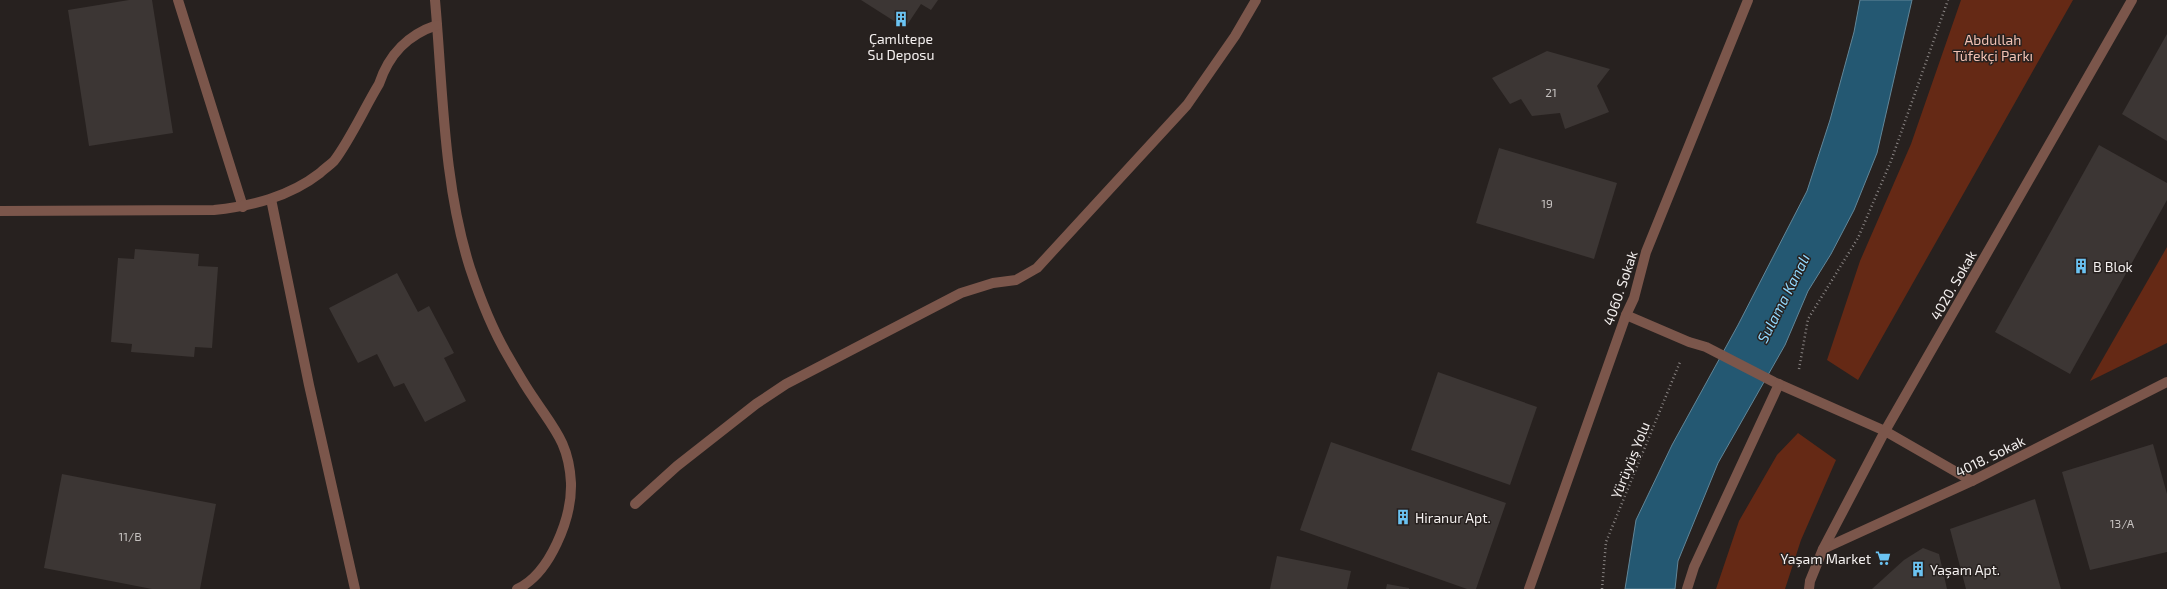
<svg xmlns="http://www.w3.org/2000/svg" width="2167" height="589" font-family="'Exo 2',sans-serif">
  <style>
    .green { fill: #652915 }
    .water { fill: #245872; stroke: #628698 }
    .building { fill: #3c3634 }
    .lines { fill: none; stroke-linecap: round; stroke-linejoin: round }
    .path { stroke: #898483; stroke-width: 2.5; stroke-dasharray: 1 3; stroke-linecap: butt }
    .minor { stroke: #7b564b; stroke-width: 10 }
    .labels { text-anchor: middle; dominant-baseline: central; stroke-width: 3; stroke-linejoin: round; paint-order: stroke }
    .number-label { font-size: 12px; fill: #c6c2c0 }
    .poi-label { font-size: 14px; fill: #f4f0ef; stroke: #27211f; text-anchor: start }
    .park-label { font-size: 14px; fill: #f1c1b3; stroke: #27211f }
    .street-label { font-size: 14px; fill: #f4f0ef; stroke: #27211f }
    .water-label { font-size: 15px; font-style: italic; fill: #92d8fe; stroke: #27211f }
  </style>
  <rect width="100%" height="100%" fill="#27211f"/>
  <g class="green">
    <polygon points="1961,0 2073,0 1858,380 1827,360 1860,261 1911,144"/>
    <polygon points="2167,247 2167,343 2090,381"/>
    <polygon points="1798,433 1836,460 1801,540 1785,589 1716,589 1739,521 1777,455"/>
  </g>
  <polygon class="water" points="1860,0 1912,0 1877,153 1854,210 1831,254 1808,291 1785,345 1718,463 1678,561 1675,589 1625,589 1636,520 1672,445 1738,325 1807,191 1830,120 1854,32"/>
  <g class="building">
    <polygon points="129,0 152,0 173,133 89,146 68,10"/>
    <polygon points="861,0 938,0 931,10 921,4 905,28"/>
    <polygon points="2167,34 2167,141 2122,114"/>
    <polygon points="1547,51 1610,69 1597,86 1609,112 1565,129 1560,113 1532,116 1521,99 1510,104 1492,78"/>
    <polygon points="2099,145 2167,183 2167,200 2070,374 1995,332"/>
    <polygon points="1499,148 1617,183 1594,259 1476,223"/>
    <polygon points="135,249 199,254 198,266 218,267 212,348 195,347 194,357 131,352 132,344 111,342 118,258 134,259"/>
    <polygon points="397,273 418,312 429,306 454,353 444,358 466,401 425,422 404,383 394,387 377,354 358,363 329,308"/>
    <polygon points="1438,372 1537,407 1510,485 1411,450"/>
    <polygon points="1331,442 1506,503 1476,589 1467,589 1300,530"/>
    <polygon points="2153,444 2167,494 2167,552 2090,570 2062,472"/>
    <polygon points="62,474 216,504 200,589 152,589 44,568"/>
    <polygon points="2035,499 2061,589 1966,589 1950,529"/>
    <polygon points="1923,548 1939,554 1947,589 1872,589 1904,560"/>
    <polygon points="1277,556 1351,571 1347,589 1270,589"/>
    <polygon points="1387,584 1409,588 1409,589 1386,589"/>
  </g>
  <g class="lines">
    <g class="path">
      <polyline points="1799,369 1808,319 1858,238 1891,161 1948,0"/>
      <polyline points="1602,589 1606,542 1680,362"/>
    </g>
    <g class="minor">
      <polyline points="178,0 243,207"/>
      <path d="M435,0C443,89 443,183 470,268C480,298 492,329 508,356C516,370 524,384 533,397C554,429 569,443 571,483C572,518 550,574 517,589"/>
      <polyline points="271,199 309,385 355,589"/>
      <path d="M0,211L214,210C252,206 289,197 320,173C324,169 330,165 334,161C350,140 365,107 379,84C389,54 407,35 437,25"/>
      <polyline points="1626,315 1689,342 1706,347 1774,382 1885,431 1972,481"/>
      <polyline points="635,504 677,466 756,404 786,384 961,293 993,283 1016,280 1037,268 1187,105 1235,36 1256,0"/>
      <polyline points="1823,549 1972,481 2167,382"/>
      <polyline points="1529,589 1626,315 1634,298 1646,252 1748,0"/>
      <polyline points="1687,589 1694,567 1779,384"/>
      <polyline points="1809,589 1810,581 1823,549 1885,431 2132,0"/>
    </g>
  </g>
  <defs>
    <g id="building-bare" transform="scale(1.2)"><path d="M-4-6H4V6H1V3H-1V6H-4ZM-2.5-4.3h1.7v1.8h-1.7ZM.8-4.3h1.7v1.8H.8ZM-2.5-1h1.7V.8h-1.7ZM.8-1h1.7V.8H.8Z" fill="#6bc3f2" stroke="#27211f" stroke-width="2.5" paint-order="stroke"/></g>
    <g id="supermarket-bare" transform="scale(1.2)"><path d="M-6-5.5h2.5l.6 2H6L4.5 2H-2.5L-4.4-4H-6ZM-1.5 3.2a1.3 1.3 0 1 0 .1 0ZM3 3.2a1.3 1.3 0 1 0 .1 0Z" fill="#6bc3f2" stroke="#27211f" stroke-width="2.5" paint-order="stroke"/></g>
  </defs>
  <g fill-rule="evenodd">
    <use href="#building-bare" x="901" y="19"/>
    <use href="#building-bare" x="2081" y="266"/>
    <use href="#building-bare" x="1403" y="517"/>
    <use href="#supermarket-bare" x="1883" y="558"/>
    <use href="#building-bare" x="1918" y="569"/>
  </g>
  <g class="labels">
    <g class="number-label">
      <text x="1551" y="92">21</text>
      <text x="1547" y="203">19</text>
      <text x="2122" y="523">13/A</text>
      <text x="130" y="536">11/B</text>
    </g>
    <g class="poi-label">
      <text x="901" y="38" text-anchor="middle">Çamlıtepe<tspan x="901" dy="16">Su Deposu</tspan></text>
      <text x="2093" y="266">B Blok</text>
      <text x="1415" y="517">Hiranur Apt.</text>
      <text x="1871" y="558" text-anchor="end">Yaşam Market</text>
      <text x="1930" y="569">Yaşam Apt.</text>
    </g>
    <g class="park-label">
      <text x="1993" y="39">Abdullah<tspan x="1993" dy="16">Tüfekçi Parkı</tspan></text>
    </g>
    <g class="street-label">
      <text transform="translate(1953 285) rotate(-60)">4020. Sokak</text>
      <text transform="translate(1620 288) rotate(-71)">4060. Sokak</text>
      <text transform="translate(1990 456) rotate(-26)">4018. Sokak</text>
      <text transform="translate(1630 460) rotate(-68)">Yürüyüş Yolu</text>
    </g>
    <g class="water-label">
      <text transform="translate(1783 298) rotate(-63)">Sulama Kanalı</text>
    </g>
  </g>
</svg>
